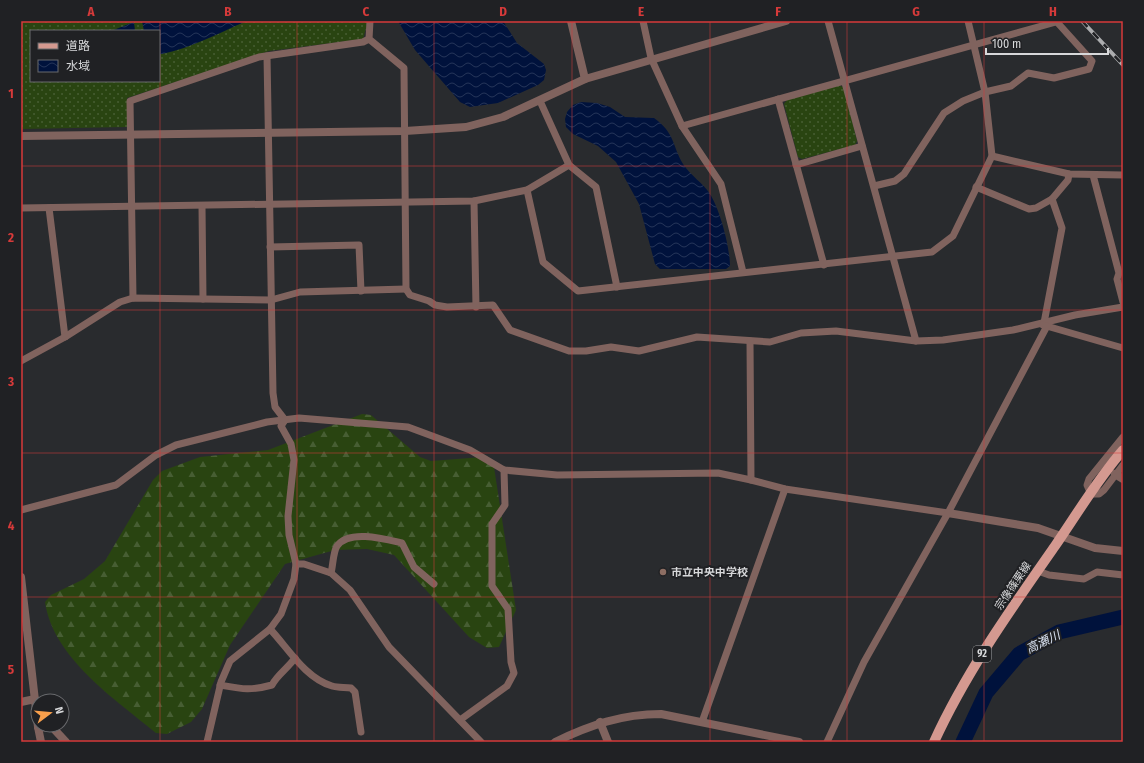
<svg xmlns="http://www.w3.org/2000/svg" width="1144" height="763" font-family="'Fira Sans Condensed','Noto Sans JP',sans-serif">
  <style>
    .grass { fill: url(#grass-dots); fill-rule: evenodd }
    .forest { fill: url(#forest-firs) }
    .water { fill: url(#water-waves) }
    .lines { fill: none; stroke-linecap: round; stroke-linejoin: round }
    .river { stroke: #00123c; stroke-width: 15 }
    .minor { stroke: #80635e; stroke-width: 7 }
    .tertiary { stroke: #80635e; stroke-width: 8 }
    .primary { stroke: #d49990; stroke-width: 10 }
    .rail-casing { stroke: #acadaf; stroke-width: 4 }
    .rail { stroke: #202124; stroke-width: 2.5; stroke-dasharray: 8; stroke-linecap: butt }
    .grid { fill: none; stroke: #d63a3a; stroke-width: 1; stroke-opacity: 0.55 }
    .education-dot { fill: #8d6e63; stroke: #202124; stroke-width: 1.5 }
    .labels { text-anchor: middle; dominant-baseline: central; stroke-width: 4; stroke-linejoin: round; paint-order: stroke }
    .shield { fill: #202124; stroke: #a0a1a3; stroke-width: 1 }
    .shield-label { font-size: 10px; font-weight: bold; fill: #d7d8da }
    .poi-label { font-size: 11px; font-weight: bold; fill: #d7d8da; stroke: #202124; text-anchor: start }
    .street-label { font-size: 11px; fill: #d7d8da; stroke: #202124 }
    .water-label { font-size: 12px; font-style: italic; fill: #dae3f2; stroke: #202124 }
    .neatline { fill: none; stroke: #d63a3a; stroke-width: 1.5 }
    .grid-label { font-size: 13px; text-anchor: middle; font-weight: bold; fill: #d63a3a }
  </style>
  <defs>
    <pattern id="grass-dots" width="8" height="8" patternUnits="userSpaceOnUse"><rect width="8" height="8" fill="#294411"/><path d="M2 2h.1M6 6h.1" fill="none" stroke="#475e33" stroke-width="1.8" stroke-linecap="round"/></pattern>
    <pattern id="forest-firs" width="22" height="20" patternUnits="userSpaceOnUse"><rect width="22" height="20" fill="#294411"/><path d="M5 1l3.5 6h-7zM16 11l3.5 6h-7z" fill="#475e33"/></pattern>
    <pattern id="water-waves" width="16" height="10" patternUnits="userSpaceOnUse"><rect width="16" height="10" fill="#00123c"/><path d="M0 5q4-4 8 0t8 0" fill="none" stroke="#243458"/></pattern>
  </defs>
  <rect width="100%" height="100%" fill="#292b2e"/>
  <g class="grass">
    <path d="M21,21H368L363,39L269,51L127,98V127L21,129ZM31,31H159V81H31Z"/>
    <polygon points="839,85 844,88 857,141 855,145 802,159 798,157 784,104 787,100"/>
  </g>
  <path class="forest" d="M362,414L371,415L420,457L431,461L483,457L494,467L516,610L499,647L487,648L469,637L394,555L367,549L335,550L285,564L230,645L202,709L191,722L167,734L156,733C115,699 53,658 45,602L51,595L84,579L105,561L153,480L162,471L200,457L268,450Z"/>
  <g class="water">
    <path d="M142,21H247C218,33 192,48 162,54H159V31H144Z"/>
    <polygon points="398,21 503,21 517,43 544,64 546,70 544,80 538,85 498,103 470,107 460,102 415,50"/>
    <polygon points="134,22 135,31 111,31"/>
    <path d="M581,102L597,103L610,107L625,117L654,118C675,133 672,145 683,164C691,176 703,183 710,194C720,210 730,247 730,266L726,269H660L655,264L639,204L616,162L598,146L573,134L566,127L565,119L567,112L573,105Z"/>
  </g>
  <g class="lines">
    <polyline class="river" points="963,742 986,693 1019,654 1059,632 1123,617"/>
    <g class="minor">
      <polyline points="370,21 369,39 404,68 406,289 410,295 429,301 435,305 447,307 493,305 510,330 569,351 586,351 611,347 639,351 697,337 770,342 801,333 836,331 916,341 943,340 1013,330 1075,315 1123,307"/>
      <polyline points="643,21 651,58 682,126 721,184 743,272"/>
      <polyline points="828,21 916,341"/>
      <polyline points="267,56 273,393 275,407 285,420"/>
      <polyline points="778,99 824,265"/>
      <polyline points="540,101 569,165 596,187 617,287"/>
      <polyline points="682,126 1056,22"/>
      <polyline points="992,156 1069,174 1123,175"/>
      <polyline points="796,165 862,146"/>
      <polyline points="1093,175 1119,273 1117,279 1123,302"/>
      <polyline points="874,186 895,181 904,174 944,113 963,101 985,92 1011,86 1028,73 1054,78 1089,69 1092,61 1056,21"/>
      <polyline points="976,187 1029,209 1036,208 1052,199"/>
      <polyline points="527,190 543,262 578,291 932,252 953,236 992,156 985,92 968,21"/>
      <polyline points="474,201 476,307"/>
      <polyline points="202,206 203,299"/>
      <polyline points="21,208 474,201 527,190 569,165"/>
      <polyline points="49,208 65,337"/>
      <polyline points="270,247 359,245 361,291"/>
      <polyline points="133,298 130,101 259,57 363,42 369,39"/>
      <polyline points="1044,323 1062,228 1052,199 1068,180 1069,174"/>
      <polyline points="1043,325 1123,348"/>
      <polyline points="750,341 751,480"/>
      <polyline points="21,361 65,337 120,302 133,298 271,300 300,292 406,289"/>
      <polyline points="1123,437 1089,479 1087,485 1091,494 1099,494 1104,490 1123,465"/>
      <polyline points="21,510 116,485 156,455 176,445 267,422 299,418 408,427 470,450 504,470 557,475 718,473 751,480 785,489 948,513"/>
      <polyline points="296,564 304,564 331,573 350,590 389,647 481,742"/>
      <polyline points="1038,571 1049,575 1084,579 1097,572 1123,575"/>
      <path d="M331,573C333,566 333,552 337,546C349,529 385,539 402,543L414,567L434,584"/>
      <path d="M270,629C288,648 305,678 332,686C338,688 345,687 351,688L355,692L361,732"/>
      <path d="M220,685C242,689 250,691 272,685C277,675 288,668 295,658"/>
      <polyline points="460,720 507,686 514,673 511,662 508,609 492,586 492,524 505,505 504,470"/>
      <polyline points="702,722 785,489"/>
      <polyline points="207,742 221,682 230,661 270,629 281,614 294,579 296,564 289,535 288,516 294,460 291,444 281,426 285,420"/>
      <polyline points="827,742 864,662 948,513 1047,326"/>
    </g>
    <g class="tertiary">
      <polyline points="571,21 585,79"/>
      <polyline points="21,136 405,131 466,127 503,117 585,79 786,21"/>
      <polyline points="1115,474 1123,479"/>
      <polyline points="948,513 1038,528 1095,548 1123,551"/>
      <polyline points="21,577 38,727 41,742"/>
      <polyline points="21,702 35,699"/>
      <polyline points="600,722 608,742"/>
      <polyline points="38,727 53,728 66,742"/>
      <path d="M555,742C590,725 622,714 661,714L799,742"/>
    </g>
    <path class="primary" d="M934,742C966,672 1011,609 1055,546C1077,514 1097,480 1123,450"/>
    <g class="rail-casing">
      <polyline id="rail" points="1082,21 1123,65"/>
    </g>
    <use href="#rail" class="rail"/>
  </g>
  <path class="grid" d="M160,21V742M297,21V742M434,21V742M572,21V742M710,21V742M847,21V742M984,21V742M21,166H1123M21,310H1123M21,453H1123M21,597H1123"/>
  <circle class="education-dot" cx="663" cy="572" r="4"/>
  <g class="labels">
    <rect class="shield" x="973" y="646" width="18" height="16" rx="3"/>
    <g class="shield-label">
      <text x="982" y="654">92</text>
    </g>
    <g class="poi-label">
      <text x="671" y="572">市立中央中学校</text>
    </g>
    <g class="street-label">
      <text transform="translate(1013 586) rotate(-56)">宗像篠栗線</text>
    </g>
    <g class="water-label">
      <text transform="translate(1043 642) rotate(-26)">高瀬川</text>
    </g>
  </g>
  <rect width="1144" height="763" fill="none" stroke="#202124" stroke-width="44"/>
  <rect x="30" y="30" width="130" height="52" fill="#202124" stroke="#696a6d"/>
  <rect x="38" y="43" width="20" height="6" fill="#d49990" stroke="#696a6d"/>
  <text x="66" y="50" font-size="12" fill="#d7d8da">道路</text>
  <rect x="38" y="60" width="20" height="12" fill="url(#water-waves)" stroke="#696a6d"/>
  <text x="66" y="70" font-size="12" fill="#d7d8da">水域</text>
  <g transform="translate(50 713) rotate(74)"><circle r="19" fill="#202124" stroke="#696a6d"/>
  <path d="M0-3L7 15L0 10L-7 15Z" fill="#f9a04c"/>
  <text y="-6" font-size="11" font-weight="bold" text-anchor="middle" fill="#d7d8da">N</text>
  </g>
  <path d="M986 48v6h122v-6" fill="none" stroke="#d7d8da" stroke-width="2"/>
  <text x="992" y="48" font-size="12" fill="#d7d8da" stroke="#202124" stroke-width="3" paint-order="stroke">100 m</text>
  <rect x="22" y="22" width="1100" height="719" class="neatline"/>
  <g class="grid-label">
    <text x="91" y="16">A</text>
    <text x="228" y="16">B</text>
    <text x="366" y="16">C</text>
    <text x="503" y="16">D</text>
    <text x="641" y="16">E</text>
    <text x="778" y="16">F</text>
    <text x="916" y="16">G</text>
    <text x="1053" y="16">H</text>
    <text x="11" y="98">1</text>
    <text x="11" y="242">2</text>
    <text x="11" y="386">3</text>
    <text x="11" y="530">4</text>
    <text x="11" y="674">5</text>
  </g>
</svg>
